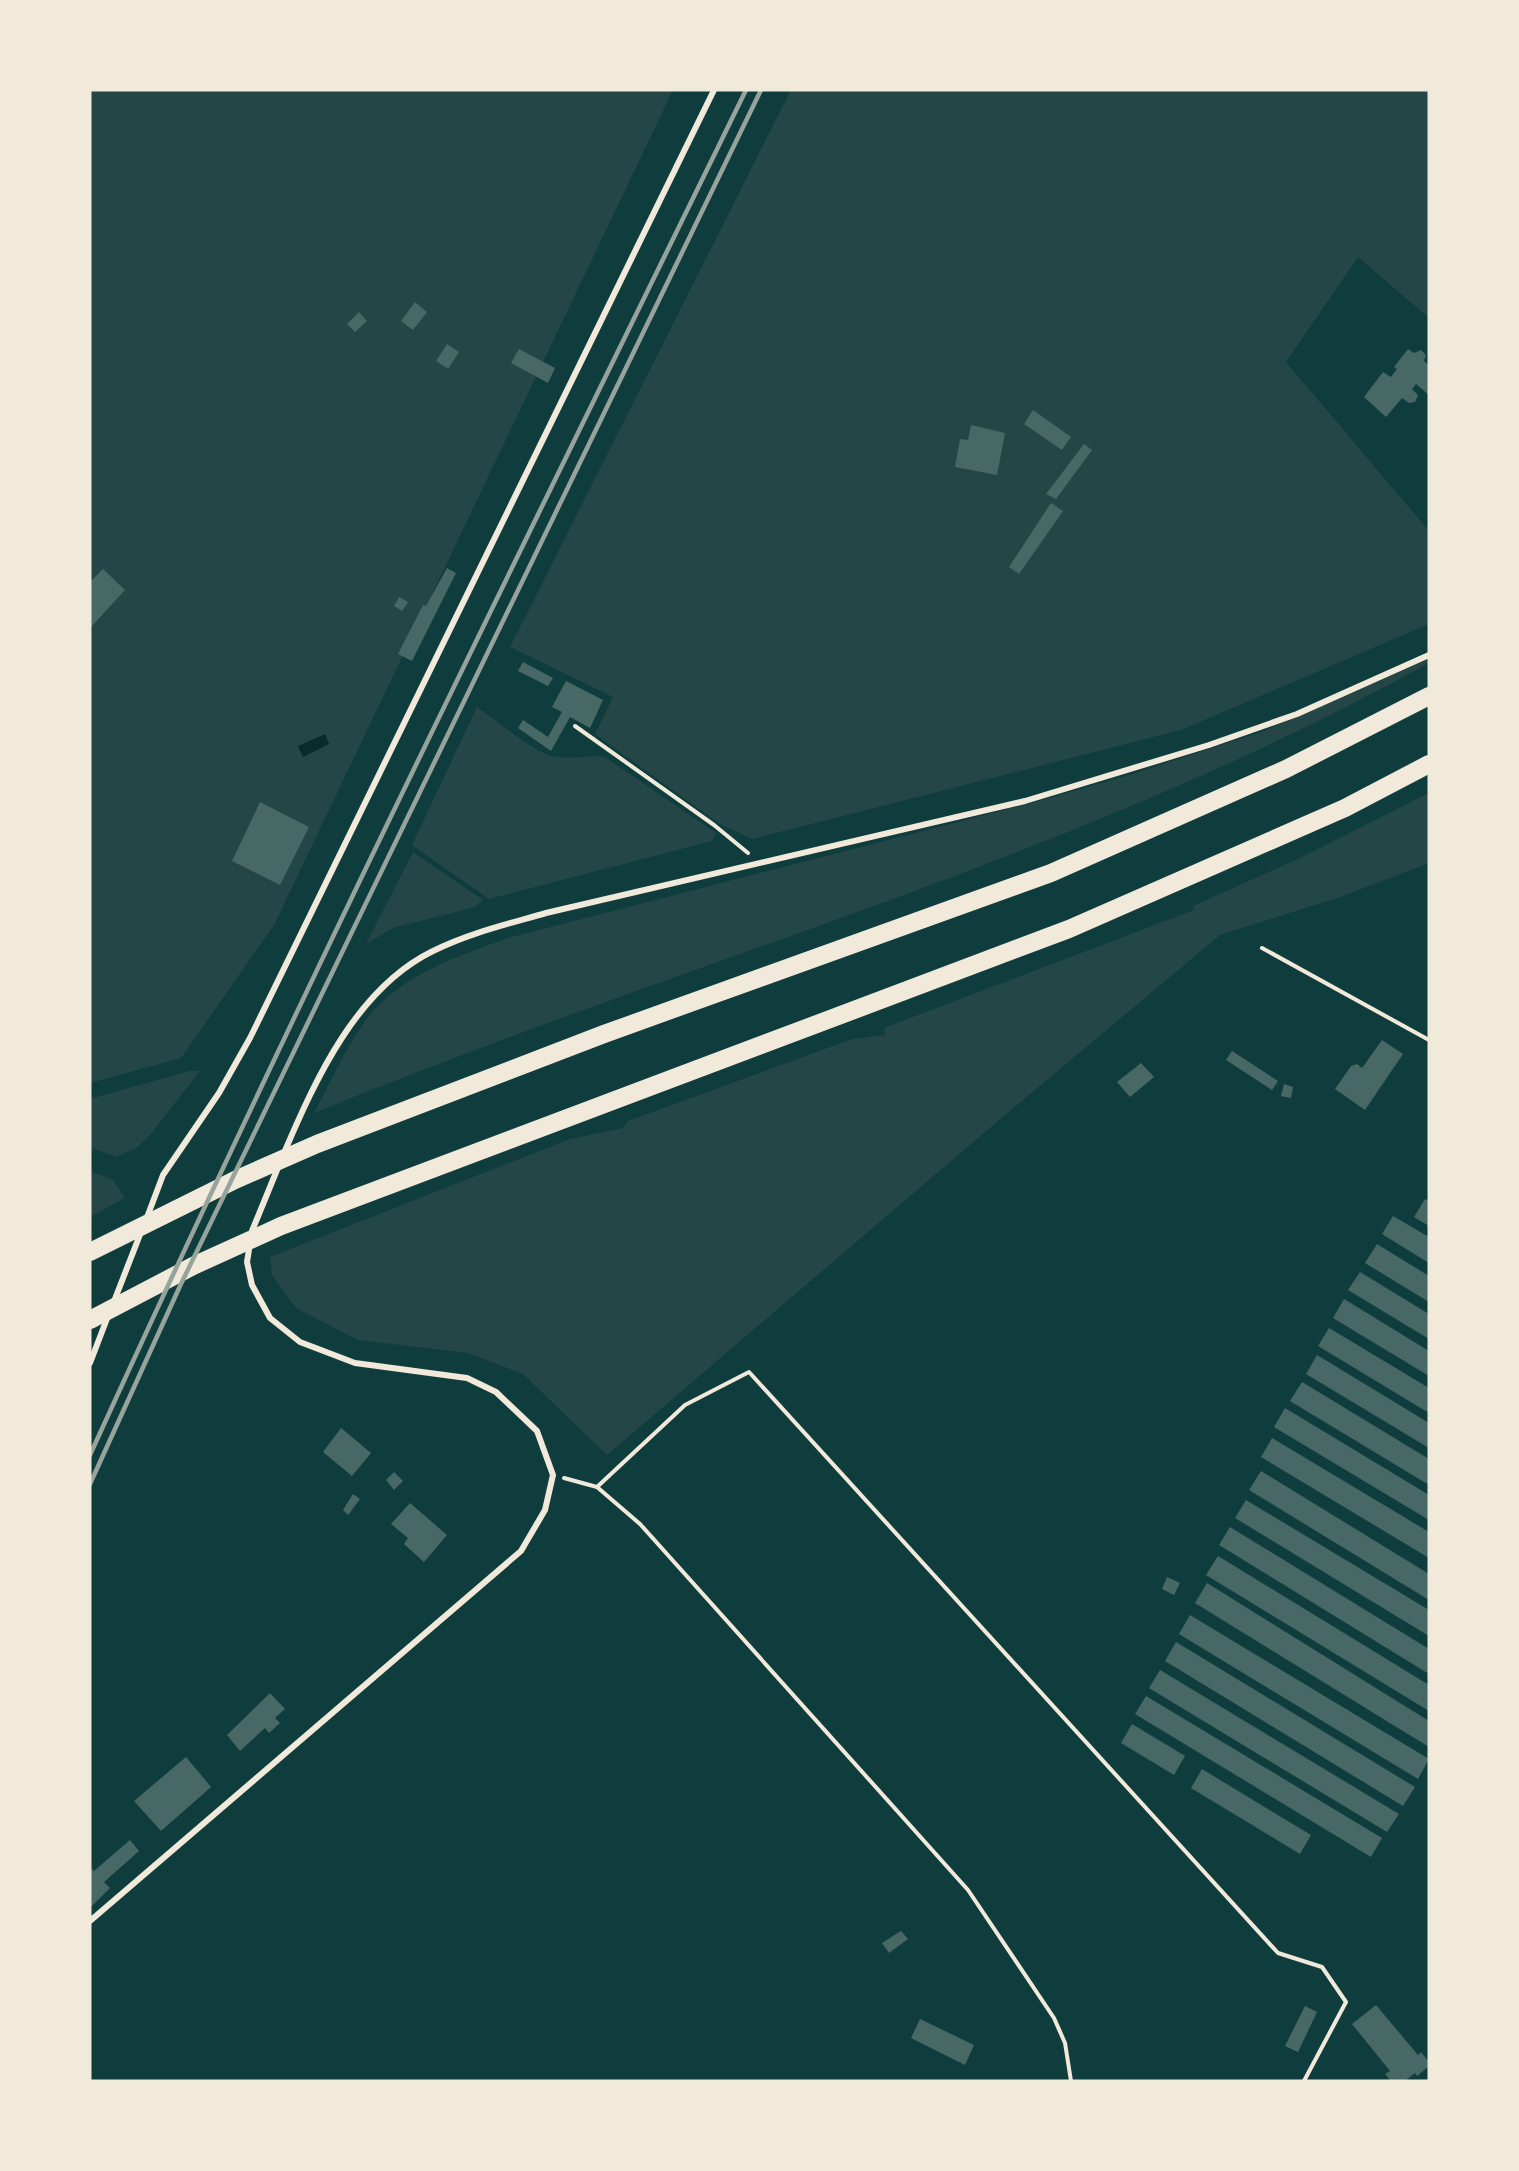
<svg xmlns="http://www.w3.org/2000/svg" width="1519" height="2171" font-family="Figtree,sans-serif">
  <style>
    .green { fill: #244646 }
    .water { fill: #0a2a2b }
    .building { fill: #486865 }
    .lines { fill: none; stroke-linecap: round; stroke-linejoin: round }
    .path { stroke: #f1e9da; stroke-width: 4 }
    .minor { stroke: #f1e9da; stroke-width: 6 }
    .motorway { stroke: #f1e9da; stroke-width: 18 }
    .rail { stroke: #97a49c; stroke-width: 4.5 }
  </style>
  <rect width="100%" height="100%" fill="#0f3d3e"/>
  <g class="green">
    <polygon points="90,90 673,90 274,925 181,1058 90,1083"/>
    <polygon points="791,90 1429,90 1429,318 1358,257 1286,362 1429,531 1429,624 1181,730 752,839 720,824 595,734 613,697 510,647"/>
    <path d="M1429,659V663C1076,859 686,960 314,1113C330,1084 344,1051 363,1024C396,976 456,957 508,938L1035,802L1133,774L1264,731Z"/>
    <path d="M477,707C496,720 526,746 546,754C565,762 586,754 605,757L716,833L712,841L489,899L412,845Z"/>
    <polygon points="1429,793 1429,863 1340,897 1220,935 992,1126 607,1455 523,1374 468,1353 358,1340 296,1308 272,1275 270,1257 570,1139 623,1128 628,1121 852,1039 885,1035 884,1028 1194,910 1193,906 1300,858"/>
    <polygon points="413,852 483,900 475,907 393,928 366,944"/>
    <polygon points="189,1071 200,1071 150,1135 135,1149 116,1157 90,1147 90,1099"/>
    <polygon points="90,1171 113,1180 125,1198 90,1217"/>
  </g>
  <polygon class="water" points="325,734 329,744 303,757 298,746"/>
  <g class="building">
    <polygon points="415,302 427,312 413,330 401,321"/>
    <polygon points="359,312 367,321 355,332 347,324"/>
    <polygon points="447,344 459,352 448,369 436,361"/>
    <polygon points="519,349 555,368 548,383 511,363"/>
    <polygon points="1408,349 1414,353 1421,350 1426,355 1424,361 1429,365 1429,395 1416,384 1412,389 1418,395 1415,402 1409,403 1402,398 1386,417 1364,397 1383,372 1391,377 1397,369 1394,367"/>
    <polygon points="1033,410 1071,437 1062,450 1024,424"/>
    <polygon points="971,425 1005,433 997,475 955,467 960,439 968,440"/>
    <polygon points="1084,444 1092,450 1056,499 1046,494"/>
    <polygon points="1051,503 1063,511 1019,574 1009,567"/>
    <polygon points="447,568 456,573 412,661 398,654 423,605 426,606"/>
    <polygon points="103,569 125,590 90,628 90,582"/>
    <polygon points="399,597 408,602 402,611 394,606"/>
    <polygon points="523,662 553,678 548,686 518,671"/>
    <polygon points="566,681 603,700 590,728 570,717 551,751 518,728 523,720 548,737 562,712 552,707"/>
    <polygon points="260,802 309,827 280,885 232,861"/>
    <polygon points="1382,1040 1403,1054 1365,1110 1335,1089 1351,1066 1357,1064 1362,1068"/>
    <polygon points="1232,1051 1278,1081 1272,1090 1226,1060"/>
    <polygon points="1141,1063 1154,1077 1130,1097 1117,1082"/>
    <polygon points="1284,1084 1293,1087 1291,1098 1281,1096"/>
    <polygon points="1425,1199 1429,1201 1429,1226 1414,1217"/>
    <polygon points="1393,1216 1429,1237 1429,1263 1382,1234"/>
    <polygon points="1377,1244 1429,1276 1429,1302 1365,1263"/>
    <polygon points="1360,1272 1429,1314 1429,1339 1348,1290"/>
    <polygon points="1344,1299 1429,1351 1429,1376 1333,1318"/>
    <polygon points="1329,1328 1429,1388 1429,1413 1318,1346"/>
    <polygon points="1317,1355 1429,1423 1429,1448 1306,1374"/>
    <polygon points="1302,1382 1429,1459 1429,1485 1290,1401"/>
    <polygon points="1285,1408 1429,1495 1429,1520 1274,1427"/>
    <polygon points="341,1428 371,1453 352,1476 323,1452"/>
    <polygon points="1272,1438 1429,1532 1429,1558 1261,1457"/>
    <polygon points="1261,1471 1429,1574 1429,1600 1249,1490"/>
    <polygon points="394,1472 403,1481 394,1490 386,1480"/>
    <polygon points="353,1494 360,1499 348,1515 343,1510"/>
    <polygon points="1246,1500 1429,1610 1429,1636 1235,1518"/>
    <polygon points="410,1503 447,1535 424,1562 404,1544 408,1538 391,1524"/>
    <polygon points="1230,1527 1429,1649 1429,1674 1219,1545"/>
    <polygon points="1218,1556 1429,1685 1429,1711 1206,1575"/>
    <polygon points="1167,1577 1180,1583 1174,1595 1162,1589"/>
    <polygon points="1207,1583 1429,1721 1429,1747 1195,1603"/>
    <polygon points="1190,1615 1429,1759 1418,1779 1179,1634"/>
    <polygon points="1176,1642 1415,1787 1403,1806 1165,1661"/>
    <polygon points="1160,1670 1399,1814 1387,1832 1149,1688"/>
    <polygon points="270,1693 285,1709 275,1718 280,1723 269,1733 265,1728 240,1751 227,1735"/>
    <polygon points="1146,1696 1382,1838 1371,1857 1135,1714"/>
    <polygon points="1132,1724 1185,1756 1174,1775 1121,1743"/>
    <polygon points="186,1757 211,1787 161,1831 134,1801"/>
    <polygon points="1202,1769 1311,1835 1300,1854 1191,1788"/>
    <polygon points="130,1840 139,1851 104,1882 110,1888 90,1908 90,1867 94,1871"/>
    <polygon points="901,1931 908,1939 889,1953 882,1943"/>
    <polygon points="1376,2005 1418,2055 1421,2052 1429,2062 1429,2066 1417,2076 1415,2073 1405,2081 1391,2081 1385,2074 1390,2071 1352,2024"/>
    <polygon points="1305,2006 1317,2012 1298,2052 1285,2046"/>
    <polygon points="920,2019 974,2045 965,2065 911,2038"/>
  </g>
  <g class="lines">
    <g class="path">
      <polyline points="575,726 714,825 748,853"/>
      <polyline points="1262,948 1429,1040"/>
      <polyline points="564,1478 597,1487 685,1405 749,1372 1278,1953 1322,1967 1346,2002 1304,2081"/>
      <polyline points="597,1487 640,1524 968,1890 1054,2018 1065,2043 1071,2081"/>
    </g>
    <g class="minor">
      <path d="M284,1153C316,1078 357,988 433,951C469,933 508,924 546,913L1025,801L1209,745L1297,714L1429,655"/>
      <polyline points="146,1220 163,1175 219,1093 250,1038 714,90"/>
      <polyline points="113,1304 141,1232"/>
      <polyline points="90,1363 108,1316"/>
      <polyline points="90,1921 521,1551 545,1510 553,1475 537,1431 496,1392 467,1378 355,1363 300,1342 270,1318 252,1285 247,1262 252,1231 279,1165"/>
    </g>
    <g class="motorway">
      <polyline points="90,1252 235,1180 317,1144 604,1034 1051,873 1286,769 1429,696"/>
      <polyline points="90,1320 193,1266 281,1226 1069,929 1345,808 1429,764"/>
    </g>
    <g class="rail">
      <path d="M90,1455C299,996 524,544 746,90"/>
      <polyline points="90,1484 180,1286 761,90"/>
    </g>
  </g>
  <rect width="1519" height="2171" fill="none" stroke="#f1e9da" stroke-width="183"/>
</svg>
